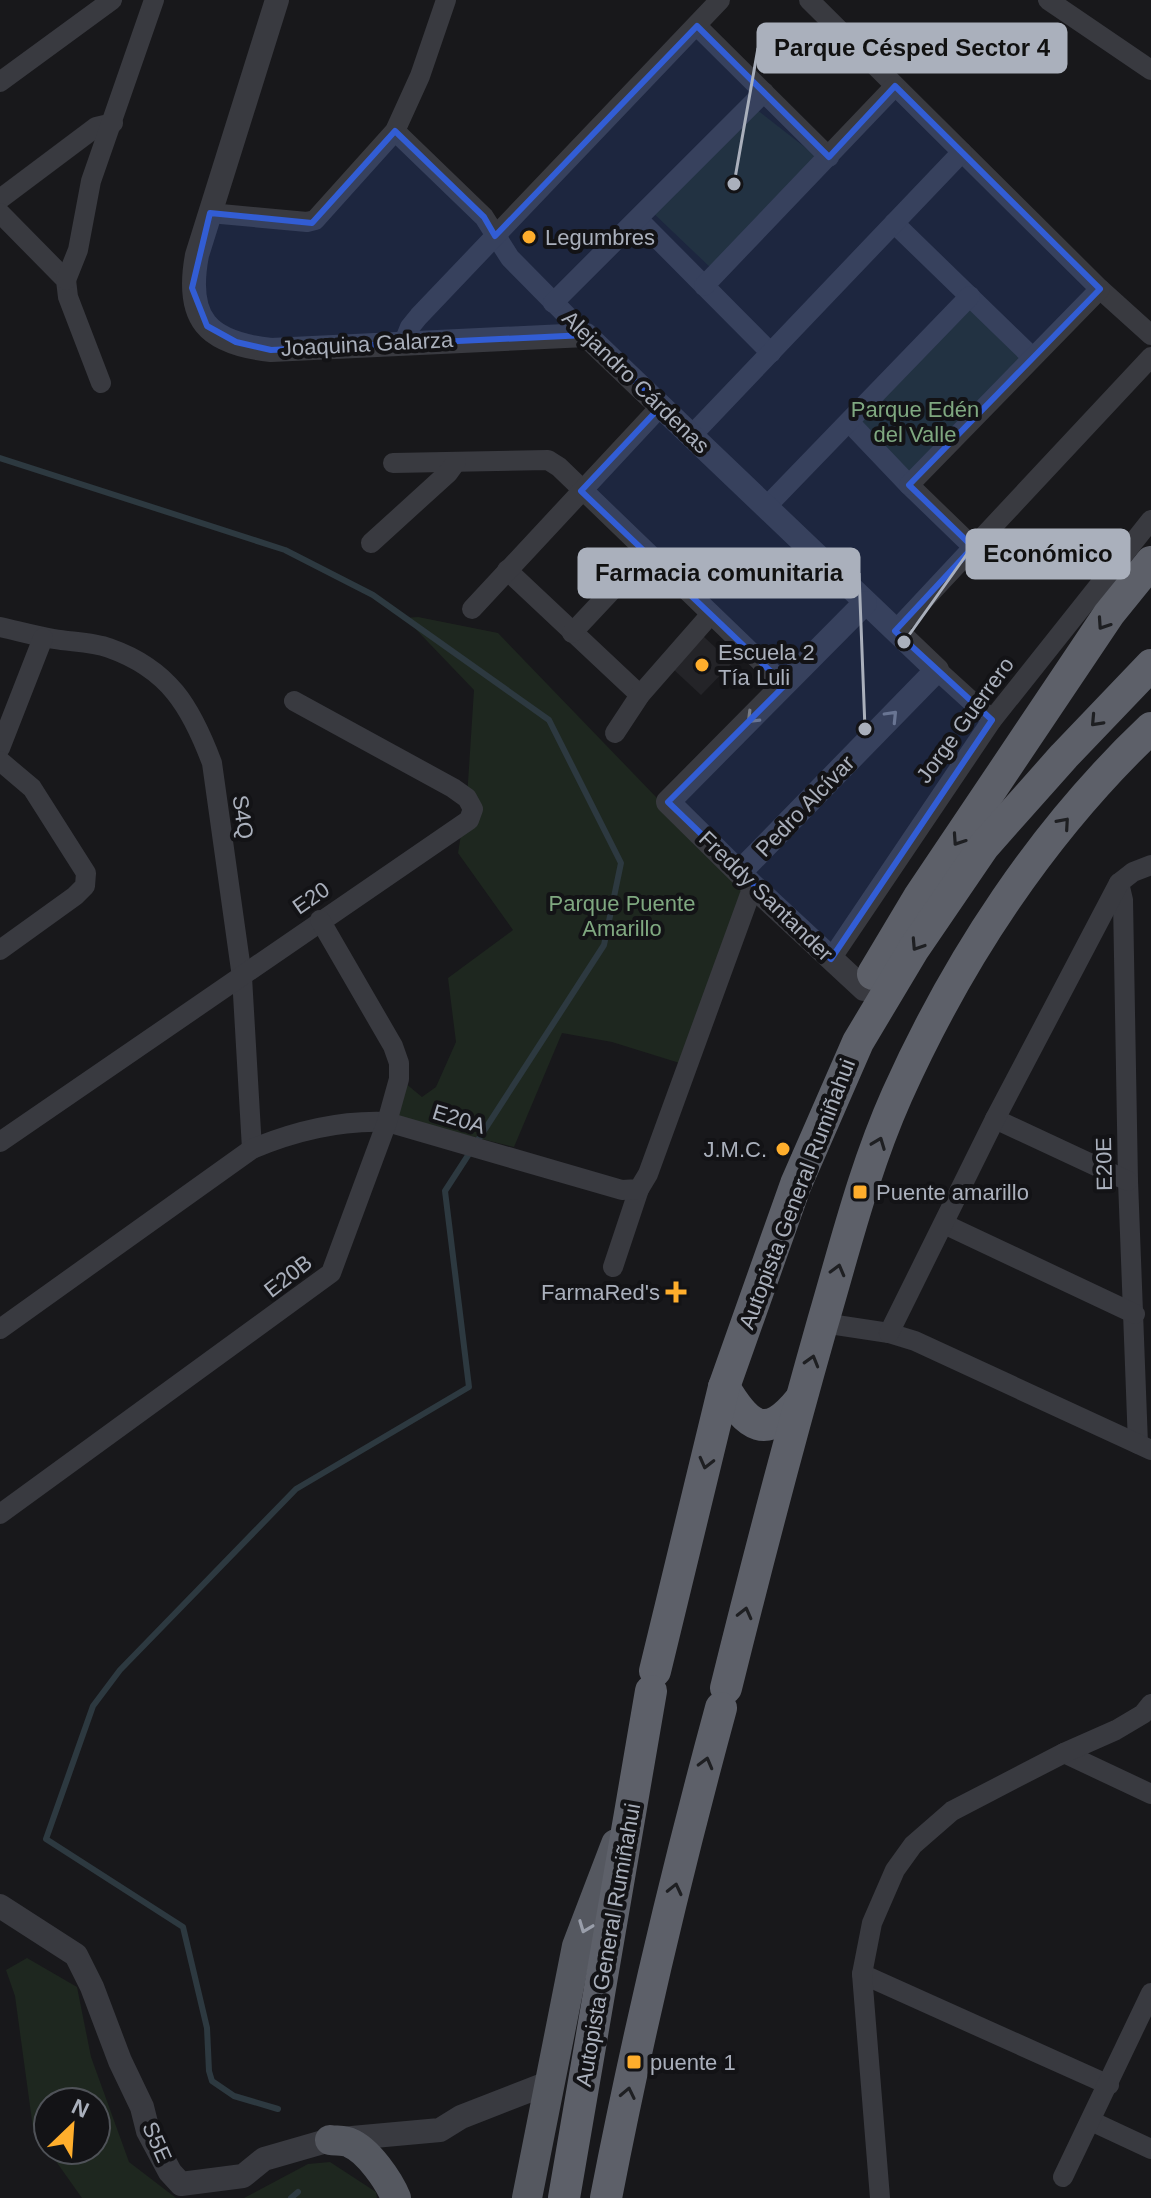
<svg xmlns="http://www.w3.org/2000/svg" width="1151" height="2198" font-family="Arial,sans-serif">
  <style>
    .built { fill: #242428 }
    .green { fill: #1e271f }
    .lines { fill: none; stroke-linecap: round; stroke-linejoin: round }
    .stream { stroke: #2d3940; stroke-width: 6 }
    .minor { stroke: #393a40; stroke-width: 20 }
    .tertiary { stroke: #393a40; stroke-width: 24 }
    .primary { stroke: #555860; stroke-width: 30 }
    .trunk { stroke: #5d6069; stroke-width: 32 }
    .oneway { stroke: #1e1f22 }
    .oneway2 { stroke: #777b84 }
    .oneway3 { stroke: #999eaa }
    .marked { fill: #325dd4; fill-opacity: 0.2; stroke: #325dd4; stroke-width: 6; stroke-linejoin: round }
    .poi-dot { fill: #ffae2c; stroke: #131316; stroke-width: 3 }
    .labels { text-anchor: middle; dominant-baseline: central; stroke-width: 8; stroke-linejoin: round; paint-order: stroke }
    .poi-label { font-size: 22px; fill: #aab0bc; stroke: #131316; text-anchor: start }
    .street-label { font-size: 22px; fill: #aab0bc; stroke: #131316 }
    .park-label { font-size: 22px; fill: #7fa880; stroke: #131316 }
    .leader { fill: none; stroke: #aab0bc; stroke-width: 3 }
    .callout-dot { fill: #aab0bc; stroke: #131316; stroke-width: 3 }
    .callout { fill: #aab0bc; stroke: #aab0bc; stroke-width: 3 }
    .callout-label { font-size: 24px; text-anchor: middle; font-weight: bold; fill: #111 }
  </style>
  <rect width="100%" height="100%" fill="#18181b"/>
  <polygon class="built" points="703,636 732,663 701,695 672,668"/>
  <g class="green">
    <polygon points="747,102 820,159 713,270 649,209"/>
    <polygon points="975,304 1025,357 914,481 857,422"/>
    <polygon points="418,617 498,633 656,797 753,886 686,1065 612,1042 562,1033 514,1147 394,1117 405,1083 422,1097 436,1087 456,1042 448,978 513,930 458,853 467,798 474,690 405,618"/>
    <polygon points="27,1958 77,1987 91,2057 129,2162 176,2198 82,2198 48,2150 96,2150 96,2102 48,2102 48,2150 33,2128 15,1996 6,1970"/>
    <polygon points="330,2162 376,2192 377,2198 244,2198 308,2164"/>
  </g>
  <g class="lines">
    <g class="stream">
      <polyline points="0,458 285,550 373,595 549,720 621,863 604,945 445,1191 469,1387 296,1489 120,1670 93,1706 46,1839 183,1927 207,2028 209,2071 212,2081 234,2096 278,2109"/>
      <polyline points="291,2198 298,2192"/>
    </g>
    <g class="minor">
      <polyline points="809,0 1100,289 1151,335"/>
      <polyline points="1048,0 1151,70"/>
      <polyline points="697,26 829,157"/>
      <polyline points="0,82 112,0"/>
      <polyline points="395,131 484,217 510,258 586,335"/>
      <polyline points="0,199 96,127 113,123"/>
      <polyline points="0,213 66,280 68,297 101,383"/>
      <polyline points="210,213 307,222 315,220 395,131 420,76 446,0"/>
      <polyline points="638,219 771,353"/>
      <polyline points="894,223 1032,357"/>
      <polyline points="66,280 78,250 91,181 154,0"/>
      <polyline points="704,286 895,86"/>
      <polyline points="553,303 764,92"/>
      <polyline points="404,342 410,327 419,316 720,0"/>
      <polyline points="850,423 909,485 973,547"/>
      <polyline points="692,435 962,152"/>
      <polyline points="393,463 548,460 559,467 785,685"/>
      <polyline points="909,485 1100,289"/>
      <polyline points="766,507 970,296"/>
      <polyline points="371,543 448,473 456,462"/>
      <polyline points="507,570 640,695"/>
      <polyline points="472,609 661,406"/>
      <path d="M0,627C18,631 36,636 54,639C72,642 93,642 109,648C169,669 191,707 212,763L242,977L252,1149"/>
      <polyline points="895,631 1151,357"/>
      <polyline points="572,633 647,553"/>
      <polyline points="937,670 992,720"/>
      <polyline points="615,733 640,695 711,614"/>
      <polyline points="0,748 43,638"/>
      <polyline points="0,761 32,788 86,873 85,886 75,896 0,950"/>
      <polyline points="1119,883 1123,900 1128,1181 1138,1444"/>
      <polyline points="831,959 992,720 1151,520"/>
      <polyline points="995,1119 1128,1181"/>
      <polyline points="0,1142 469,820 473,809 467,798 453,788 294,701"/>
      <polyline points="944,1224 1135,1314"/>
      <polyline points="613,1267 639,1189"/>
      <polyline points="823,1323 889,1333 915,1341 1151,1450"/>
      <path d="M0,1329L252,1149C295,1131 340,1120 387,1122L622,1190L639,1189L648,1174L753,886"/>
      <polyline points="889,1333 995,1119 1119,883 1133,872 1151,865"/>
      <polyline points="0,1514 331,1273 387,1122 399,1079 399,1063 393,1046 320,920"/>
      <polyline points="1064,1753 1151,1794"/>
      <polyline points="862,1974 1109,2085"/>
      <polyline points="1091,2121 1151,2149"/>
      <polyline points="1063,2177 1151,1993"/>
      <polyline points="880,2198 862,1974 872,1923 895,1870 913,1845 952,1811 1064,1753 1116,1730 1143,1714 1151,1704"/>
    </g>
    <g class="tertiary">
      <path d="M277,0L197,255C185,319 207,343 271,350L586,335L937,670L740,872"/>
      <polyline points="864,989 753,886 668,802 865,603"/>
      <polyline points="0,1906 76,1955 92,1987 120,2061 142,2107 148,2131 170,2172 181,2184 243,2176 264,2159 330,2140 440,2130 461,2117 551,2082"/>
    </g>
    <g class="primary">
      <path d="M330,2140C336,2141 345,2140 350,2143C368,2150 389,2181 396,2198"/>
      <polyline points="527,2198 577,1946 616,1844"/>
    </g>
    <g class="trunk">
      <polyline points="873,974 919,897 1109,614 1151,562"/>
      <path d="M724,1387C748,1427 766,1442 800,1400"/>
      <polyline points="655,1671 724,1387 796,1184 858,1042 913,950 984,846 1064,756 1151,665"/>
      <path d="M726,1688C756,1567 788,1445 822,1325C845,1247 864,1169 897,1095C958,959 1043,830 1151,728"/>
      <polyline points="564,2198 651,1691"/>
      <path d="M606,2198C638,2033 677,1870 721,1708"/>
    </g>
  </g>
  <defs><path id="oneway-chevron" d="M-2-3.5L2.5 0L-2 3.5" fill="none" stroke-width="1.6" stroke-linecap="round" stroke-linejoin="round" transform="scale(2)"/></defs>
  <g class="oneway">
    <use href="#oneway-chevron" transform="translate(1103 624) rotate(124)"/>
    <use href="#oneway-chevron" transform="translate(1096 721) rotate(133)"/>
    <use href="#oneway-chevron" transform="translate(1064 823) rotate(-49)"/>
    <use href="#oneway-chevron" transform="translate(958 840) rotate(124)"/>
    <use href="#oneway-chevron" transform="translate(917 945) rotate(123)"/>
    <use href="#oneway-chevron" transform="translate(879 1143) rotate(-69)"/>
    <use href="#oneway-chevron" transform="translate(838 1270) rotate(-75)"/>
    <use href="#oneway-chevron" transform="translate(812 1361) rotate(-74)"/>
    <use href="#oneway-chevron" transform="translate(706 1463) rotate(104)"/>
    <use href="#oneway-chevron" transform="translate(745 1613) rotate(-76)"/>
    <use href="#oneway-chevron" transform="translate(706 1763) rotate(-75)"/>
    <use href="#oneway-chevron" transform="translate(675 1889) rotate(-77)"/>
    <use href="#oneway-chevron" transform="translate(628 2093) rotate(-78)"/>
  </g>
  <g class="oneway2">
    <use href="#oneway-chevron" transform="translate(892 716) rotate(-46)"/>
    <use href="#oneway-chevron" transform="translate(752 718) rotate(135)"/>
  </g>
  <use class="oneway3" href="#oneway-chevron" transform="translate(585 1927) rotate(111)"/>
  <path class="marked" d="M697,26L829,157L895,86L1100,289L909,485L973,547L895,631L992,720L831,959L668,802L785,685L581,491L661,406L586,335L271,350L236,342L207,326L192,288L210,213L312,223L395,131L484,217L495,236Z"/>
  <g class="poi-dot">
    <circle cx="529" cy="237" r="8"/>
    <circle cx="702" cy="665" r="8"/>
    <circle cx="783" cy="1149" r="8"/>
    <rect x="852" y="1184" width="16" height="16" rx="4"/>
    <path d="M672 1280h8v8h8v8h-8v8h-8v-8h-8v-8h8z"/>
    <rect x="626" y="2054" width="16" height="16" rx="4"/>
  </g>
  <g class="labels">
    <g class="poi-label">
      <text x="545" y="237">Legumbres</text>
      <text x="718" y="652">Escuela 2<tspan x="718" dy="25">Tía Luli</tspan></text>
      <text x="767" y="1149" text-anchor="end">J.M.C.</text>
      <text x="876" y="1192">Puente amarillo</text>
      <text x="660" y="1292" text-anchor="end">FarmaRed's</text>
      <text x="650" y="2062">puente 1</text>
    </g>
    <g class="street-label">
      <text transform="translate(367 344) rotate(-3)">Joaquina Galarza</text>
      <text transform="translate(636 382) rotate(44)">Alejandro Cárdenas</text>
      <text transform="translate(965 720) rotate(-54)">Jorge Guerrero</text>
      <text transform="translate(805 806) rotate(-46)">Pedro Alcívar</text>
      <text transform="translate(243 817) rotate(82)">S4Q</text>
      <text transform="translate(766 896) rotate(44)">Freddy Santander</text>
      <text transform="translate(311 898) rotate(-35)">E20</text>
      <text transform="translate(459 1119) rotate(17)">E20A</text>
      <text transform="translate(1104 1164) rotate(-91)">E20E</text>
      <text transform="translate(797 1194) rotate(-69)">Autopista General Rumiñahui</text>
      <text transform="translate(288 1276) rotate(-38)">E20B</text>
      <text transform="translate(608 1945) rotate(-80)">Autopista General Rumiñahui</text>
      <text transform="translate(157 2142) rotate(66)">S5E</text>
    </g>
    <g class="park-label">
      <text x="915" y="409">Parque Edén<tspan x="915" dy="25">del Valle</tspan></text>
      <text x="622" y="903">Parque Puente<tspan x="622" dy="25">Amarillo</tspan></text>
    </g>
  </g>
  <path class="leader" d="M734 184L758 48M904 642L967 554M865 729L859 573"/>
  <g class="callout-dot">
    <circle cx="734" cy="184" r="8"/>
    <circle cx="904" cy="642" r="8"/>
    <circle cx="865" cy="729" r="8"/>
  </g>
  <g class="callout">
    <rect x="758" y="24" width="308" height="48" rx="8"/>
    <rect x="967" y="530" width="162" height="48" rx="8"/>
    <rect x="579" y="549" width="280" height="48" rx="8"/>
  </g>
  <g class="callout-label">
    <text x="912" y="56">Parque Césped Sector 4</text>
    <text x="1048" y="562">Económico</text>
    <text x="719" y="581">Farmacia comunitaria</text>
  </g>
  <g transform="translate(72 2126) rotate(25)"><circle r="38" fill="#131316" stroke="#4f5258" stroke-width="2"/>
  <path d="M0-6L14 30L0 20L-14 30Z" fill="#ffae2c"/>
  <text y="-12" font-size="22" font-weight="bold" text-anchor="middle" fill="#aab0bc">N</text>
  </g>
</svg>
